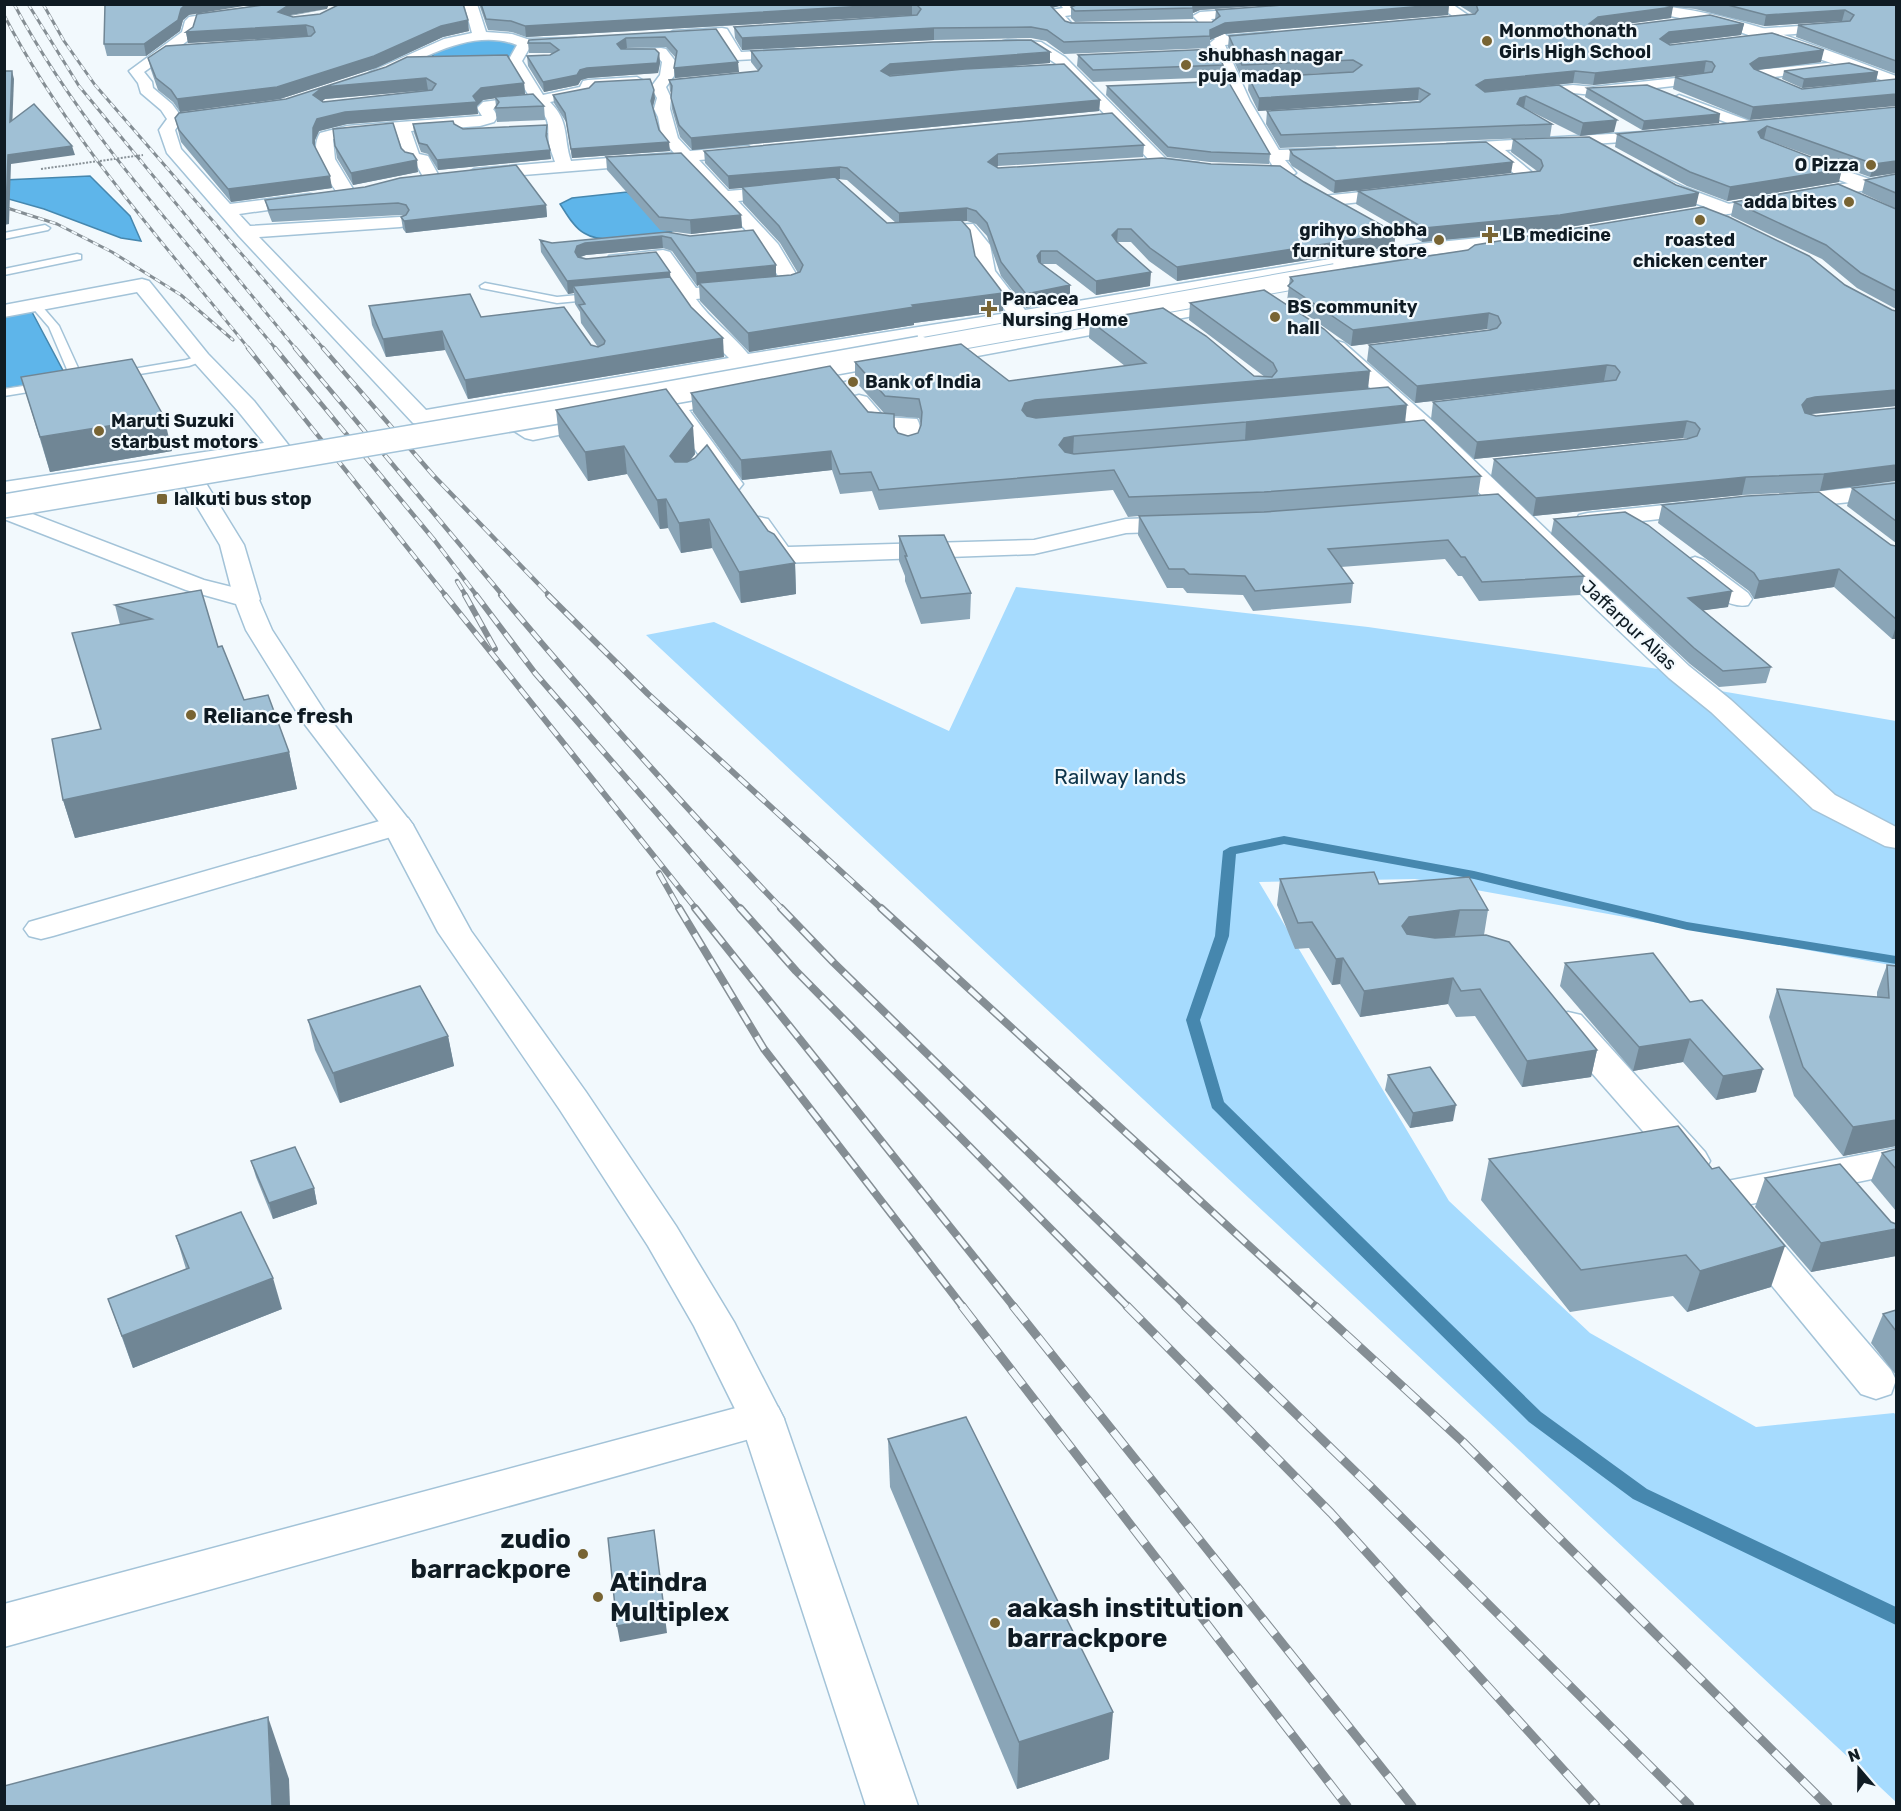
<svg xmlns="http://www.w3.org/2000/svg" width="1901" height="1811" font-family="Rubik,sans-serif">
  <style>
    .green { fill: #a6dbfe }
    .water { fill: #5eb5ea; stroke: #4687ae; stroke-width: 1.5 }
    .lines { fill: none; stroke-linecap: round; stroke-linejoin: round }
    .stream { fill: #4687ae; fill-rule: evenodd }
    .service-casing { stroke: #a3c3d8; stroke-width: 3 }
    .minor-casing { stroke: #a3c3d8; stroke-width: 3 }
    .tertiary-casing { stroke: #a3c3d8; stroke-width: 3 }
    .primary-casing { stroke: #a3c3d8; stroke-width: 3 }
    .path { stroke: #899298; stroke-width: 2; stroke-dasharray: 2 1.5; stroke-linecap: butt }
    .service { fill: #fff; fill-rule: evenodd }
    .minor { fill: #fff; fill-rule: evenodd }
    .tertiary { fill: #fff; fill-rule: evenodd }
    .primary { fill: #fff; fill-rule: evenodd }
    .rail-far4-casing { stroke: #858e94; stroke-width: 3 }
    .rail-far3-casing { stroke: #858e94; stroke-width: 4.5 }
    .rail-far2-casing { stroke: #858e94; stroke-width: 6 }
    .rail-far1-casing { stroke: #858e94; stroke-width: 8 }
    .rail-casing { stroke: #858e94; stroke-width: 9 }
    .rail-far4 { stroke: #f2f9fd; stroke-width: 2; stroke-dasharray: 6; stroke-linecap: butt }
    .rail-far3 { stroke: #f2f9fd; stroke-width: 3; stroke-dasharray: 10; stroke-linecap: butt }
    .rail-far2 { stroke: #f2f9fd; stroke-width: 4; stroke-dasharray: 12; stroke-linecap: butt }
    .rail-far1 { stroke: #f2f9fd; stroke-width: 5; stroke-dasharray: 15; stroke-linecap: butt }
    .rail { stroke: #f2f9fd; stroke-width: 7; stroke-dasharray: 20; stroke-linecap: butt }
    .primary-bridge-far1-casing { stroke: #a3c3d8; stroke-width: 20; stroke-linecap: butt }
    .primary-bridge-casing { stroke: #a3c3d8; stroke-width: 26; stroke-linecap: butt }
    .primary-bridge-far1 { stroke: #fff; stroke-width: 18 }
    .primary-bridge { stroke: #fff; stroke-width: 23 }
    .wall { fill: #8aa5b7; fill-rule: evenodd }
    .shaded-wall { fill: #708695 }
    .building { fill: #a0c0d5; stroke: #708695; stroke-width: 1.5; fill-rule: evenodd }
    .poi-dot { fill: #786433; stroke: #f2f9fd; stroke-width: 2 }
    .labels { text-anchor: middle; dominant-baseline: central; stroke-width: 4.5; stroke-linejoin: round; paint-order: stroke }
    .far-poi-label { font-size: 18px; font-weight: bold; fill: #0f1b23; stroke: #f2f9fd; text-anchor: start }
    .far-street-label { font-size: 18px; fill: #0f1b23; stroke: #f2f9fd }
    .poi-label { font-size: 21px; font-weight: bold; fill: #0f1b23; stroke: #f2f9fd; text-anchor: start }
    .park-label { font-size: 21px; fill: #0d344a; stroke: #f2f9fd }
    .near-poi-label { font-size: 26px; font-weight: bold; fill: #0f1b23; stroke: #f2f9fd; text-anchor: start }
  </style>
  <rect width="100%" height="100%" fill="#f2f9fd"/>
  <polygon class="green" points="1016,587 1368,627 1679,672 1709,689 1896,721 1896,837 1854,817 1896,839 1896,966 1415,879 1259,882 1449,1201 1590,1333 1756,1427 1894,1413 1896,1415 1896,1802 646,635 714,622 949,731"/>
  <g class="water">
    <path d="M492,39L511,42L520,48L514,56L479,59L430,58C444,42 472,40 492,39Z"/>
    <polygon points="90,176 130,216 141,241 121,238 44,209 5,198 4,180"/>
    <path d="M627,192L675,230C654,238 604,246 584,233C574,228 566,213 560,204L572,198Z"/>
    <polygon points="32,312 68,380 5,388 5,315"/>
  </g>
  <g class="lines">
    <polygon class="stream" points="1284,836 1474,871 1687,922 1896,956 1896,964 1687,930 1474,879 1284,844 1236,854 1229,936 1200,1020 1224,1102 1541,1412 1647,1489 1896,1607 1896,1625 1633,1499 1529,1422 1212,1108 1186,1020 1215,936 1223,851 1230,847"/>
    <g class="service-casing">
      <g id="service">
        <polygon points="45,225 50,228 48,230 4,239 4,233"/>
        <polygon points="77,254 81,255 81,259 4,275 4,269"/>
        <polygon points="485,283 557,297 599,293 604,296 599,299 557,303 481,288 480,286"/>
        <polygon points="36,303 40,304 59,326 84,381 82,383 78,384 72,381 49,327 31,306"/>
        <polygon points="201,355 205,356 205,360 189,366 115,378 109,375 115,372 186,360"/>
        <polygon points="49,382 53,384 53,388 4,396 4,389"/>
      </g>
    </g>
    <g class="minor-casing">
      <g id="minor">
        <path d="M274,4H317L311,8L198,23L193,37L144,72L152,82L153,88L172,104L183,119L175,130L181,149L230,204L310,194L316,195L319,199L316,203L310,204L239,214L250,226L400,217L406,218L409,222L406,226L400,227L259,237L426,410L729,358L694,324L673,295L676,288L658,262L616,266L609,264L607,260L609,256L663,250L670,252L696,288L780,279L756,241L682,162L474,179L468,178L466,174L474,169L555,162C553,156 550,149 549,143C547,123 552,121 535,105L493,109L498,116L494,122L480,126L411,131L419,154L428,156L440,178L432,183L426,182L416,164L407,162L396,132L333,139L335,159L356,194L353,198H341C329,180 307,154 320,133L347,126L480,116H482L477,108L483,102L529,96L508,61L517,45C471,27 421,60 380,78H370L368,75L370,72L444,39L472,33L464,4H477L486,32L512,34L527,39L576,38L578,41L571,45L530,47L522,61L543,95L580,87L583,81L588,80L637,77L644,81L637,85L595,88L589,94L550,102C570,122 563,137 571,161L674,153L662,139L658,117L654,109L657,98L651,87L660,75L662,62L657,56L624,58L617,54L624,50L661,48L666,49L676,62L674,76L666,87L671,98L670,109L678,138L690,151L748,146L756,151L748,156L699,160L728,191L788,186L794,187L797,191L794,195L788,196L738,201L778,244L802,284L799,288L696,299C711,320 732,334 748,354L1007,313L977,272L972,246L962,234L920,235L917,231L920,227L926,226L973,224L990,245L995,271L1025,310L1419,244L1558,230L1564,231L1567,235L1564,239L1558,240L1419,256L1091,309L1021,324L877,344L510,409L537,426L736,388L744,389L747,394L744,399L689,410L743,484L739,489L731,491L723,489L669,413L533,440L525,438L486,413L421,425L413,423L239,236L167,153L159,130L167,119L161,110L141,93L138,83L129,71L182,32L185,21L189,17Z"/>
        <polygon points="1060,4 1074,4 1080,11 1078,14 1065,16 1072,24 1097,27 1099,30 1097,33 1063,30 1049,13 1051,10 1063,8"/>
        <polygon points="1436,4 1452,4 1475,20 1468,24 1427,26 1425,23 1427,20 1454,17"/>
        <polygon points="1259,8 1266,12 1264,15 1211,19 1227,36 1273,32 1280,36 1273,40 1225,45 1250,101 1279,150 1335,148 1343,153 1335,158 1285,160 1296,173 1288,178 1278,175 1234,101 1210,43 1215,39 1193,16 1200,12"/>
        <polygon points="1842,23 1849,27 1847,30 1755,37 1748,33 1755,29"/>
        <polygon points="722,28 727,29 741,52 794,49 801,53 794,57 737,60 732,59 718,36 673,39 666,35 673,31"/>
        <polygon points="1008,40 1041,42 1065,57 1166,159 1199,163 1207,168 1199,173 1155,166 1055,63 1033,49 1003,47 1001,44 1003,41"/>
        <polygon points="1828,63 1833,64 1835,67 1833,70 1773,77 1795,89 1797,92 1795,95 1790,96 1750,74 1757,70"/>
        <polygon points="1704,75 1709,76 1711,79 1709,82 1593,95 1573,93 1521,98 1514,94 1521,90 1573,85 1593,87"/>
        <polygon points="1679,95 1755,123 1757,126 1749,131 1743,129 1674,102 1672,99"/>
        <path d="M1659,131L1665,133L1667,136L1665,139L1505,150L1539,178C1533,186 1494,191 1487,183L1489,179L1516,175L1486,151L1447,154L1439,149L1447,144Z"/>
        <polygon points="1800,155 1875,181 1877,185 1875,189 1863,189 1794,163 1792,160 1794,157"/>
        <polygon points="1656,174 1686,188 1732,205 1735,209 1732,213 1726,214 1674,196 1650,183 1648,179 1650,175"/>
        <polygon points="1402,188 1408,189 1411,193 1408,197 1332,205 1326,204 1323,200 1326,196 1332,195"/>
        <polygon points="142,279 149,281 208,354 254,401 290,447 287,452 279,454 196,467 244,545 260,599 256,605 247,607 238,605 234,599 220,545 175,470 4,496 4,482 264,443 238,411 194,362 137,292 4,317 4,305"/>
        <polygon points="1235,297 1242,299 1245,303 1242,307 793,390 785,389 782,384 785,379 793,378"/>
        <polygon points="1337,341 1344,343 1437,425 1689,666 1731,700 1835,795 1896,827 1896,848 1885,846 1813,809 1711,712 1669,678 1592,605 1421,435 1330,351 1327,347 1330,343"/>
        <path d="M859,395L867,397L884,417L917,419C922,427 921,443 916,451L908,453L900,451L897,446V431L870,429L848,402L851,397Z"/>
        <polygon points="1896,483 1896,497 1785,509 1777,507 1773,502 1777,497 1785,495"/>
        <polygon points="1704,501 1713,503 1716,508 1713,513 1588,527 1579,525 1576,520 1579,515 1588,513"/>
        <polygon points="759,517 768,519 788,547 1034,540 1126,519 1184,517 1193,519 1196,524 1193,529 1184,531 1126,533 1034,554 781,563 772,560 747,524 750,519"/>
        <path d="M1695,557L1704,560L1748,593L1752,599L1748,605C1725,610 1703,584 1686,570L1682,565L1686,560Z"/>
        <polygon points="397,816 408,818 413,825 408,832 53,936 41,939 29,936 24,929 29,922"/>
        <polygon points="1568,1012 1581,1015 1705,1152 1710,1161 1705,1170 1691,1174 1677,1170 1555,1031 1550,1023 1555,1015"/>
        <polygon points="1896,1148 1896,1174 1722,1210 1708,1206 1702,1196 1708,1186 1722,1182"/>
        <polygon points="1750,1218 1764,1222 1891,1370 1896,1380 1891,1394 1876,1399 1861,1394 1736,1242 1730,1232 1736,1222"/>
        <polygon points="762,1401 778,1407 784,1419 778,1431 4,1647 4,1604"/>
      </g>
    </g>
    <g class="tertiary-casing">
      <path id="tertiary" d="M1626,4C1716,4 1813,45 1896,76V85L1728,28L1632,8Z"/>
    </g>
    <g class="primary-casing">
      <g id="primary">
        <polygon points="1896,175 1896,185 1670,224 1664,223 1661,219 1664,215 1670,214"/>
        <polygon points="4,503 204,580 256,593 272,630 329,718 413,825 471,931 586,1092 676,1226 734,1322 784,1419 918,1806 866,1806 740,1419 694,1326 648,1246 560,1110 438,932 383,827 303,722 246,630 236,604 186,590 4,519"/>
      </g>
    </g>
    <polyline class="path" points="41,169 143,155"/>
    <use href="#service" class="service"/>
    <use href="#minor" class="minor"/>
    <use href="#tertiary" class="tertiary"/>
    <use href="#primary" class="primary"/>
    <g class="rail-far4-casing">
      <g id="rail-far4">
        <path d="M14,4C80,129 186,241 276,349"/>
        <polyline points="28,4 79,86 296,349"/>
        <polyline points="43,4 64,41 95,85 324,349"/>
        <path d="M4,15C67,137 164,243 249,349"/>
        <polyline points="4,207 57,224 112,252 181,295 233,340"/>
      </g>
    </g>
    <g class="rail-far3-casing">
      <g id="rail-far3">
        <polyline points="248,348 446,596"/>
        <polyline points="275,348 435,541 477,596"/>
        <polyline points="295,348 503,596"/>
        <polyline points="323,348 433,475 550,596"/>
        <polyline points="457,581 466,596"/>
      </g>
    </g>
    <g class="rail-far2-casing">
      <g id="rail-far2">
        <polyline points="445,595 697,910"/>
        <polyline points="465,595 495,649"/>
        <polyline points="476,595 535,673 741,910"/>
        <path d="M501,595C592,703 685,808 783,910"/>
        <polyline points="548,595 648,694 883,910"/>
        <polyline points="659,873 680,910"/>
      </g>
    </g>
    <g class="rail-far1-casing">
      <g id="rail-far1">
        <polyline points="679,908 764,1049 963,1307"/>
        <polyline points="695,908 1014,1307"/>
        <polyline points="740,908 796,971 1128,1307"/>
        <polyline points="781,908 834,963 1187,1307"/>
        <polyline points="881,908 1316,1307"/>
      </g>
    </g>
    <g class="rail-casing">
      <g id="rail">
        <polyline points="962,1306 1347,1806"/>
        <polyline points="1013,1306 1412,1806"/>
        <polyline points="1127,1306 1331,1513 1596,1806"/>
        <polyline points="1185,1306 1371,1487 1690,1806"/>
        <polyline points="1315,1306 1463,1442 1828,1806"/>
      </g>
    </g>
    <use href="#rail-far4" class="rail-far4"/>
    <use href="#rail-far3" class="rail-far3"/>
    <use href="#rail-far2" class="rail-far2"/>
    <use href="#rail-far1" class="rail-far1"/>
    <use href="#rail" class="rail"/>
    <g class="primary-bridge-far1-casing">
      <polyline id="primary-bridge-far1" points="912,349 1335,273"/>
    </g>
    <g class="primary-bridge-casing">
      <polyline id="primary-bridge" points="4,506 652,396 920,348"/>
    </g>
    <use href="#primary-bridge-far1" class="primary-bridge-far1"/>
    <use href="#primary-bridge" class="primary-bridge"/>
  </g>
  <g class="wall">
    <polygon points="479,4 1059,4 1059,6 1052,8 1065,21 1071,23 1212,22 1215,20 1216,10 1294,4 1449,4 1448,15 1224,34 1210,40 1210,48 1064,54 1046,41 1031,38 934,40 742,50 735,38 734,27 915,15 912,15 526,37 512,32 488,30"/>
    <polygon points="1076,4 1281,4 1200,10 1193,13 1193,19 1075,22 1071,18 1071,7 1077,6"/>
    <polygon points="1457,4 1896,4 1896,74 1796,37 1798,25 1843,22 1842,21 1764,26 1695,9 1664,6 1671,18 1596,28 1598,29 1744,24 1741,35 1668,44 1670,45 1821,62 1756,70 1802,89 1750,120 1673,89 1675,77 1706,73 1704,73 1593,85 1573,83 1484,92 1559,85 1614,132 1580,136 1524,108 1552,124 1550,137 1280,148 1266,124 1267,111 1420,101 1418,100 1258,111 1248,90 1249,78 1353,72 1241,77 1228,47 1229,36 1473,14"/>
    <polygon points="327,9 290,16 293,17 469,31 443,37 376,68 280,99 180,112 173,102 158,90 151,70 148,58 308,36 188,43 186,32"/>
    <polygon points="189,15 183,20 180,31 146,56 107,56 104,44"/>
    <polygon points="716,29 739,72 675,78 674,68 676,58 666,47 627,48 624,49 659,53 660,63 658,73 588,78 581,80 578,85 544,92 528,66 527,56 550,55 552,54 551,53 529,53 528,43"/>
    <polygon points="751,51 1050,63 889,76 1100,100 1099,111 692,150 680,137 672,109 672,94 670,91 669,80 758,71 751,62"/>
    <polygon points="1078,55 1223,65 1222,77 1093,82 1077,66"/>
    <path d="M386,67L524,83L525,94L513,96L544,106L545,120L497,122L495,108L496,106L495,98L483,100L477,106L478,114L347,124L319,131L315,140V147L332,188L231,202L181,142L175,118L286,99ZM428,90L323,102L322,101L325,99Z"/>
    <polygon points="1784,71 1878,72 1876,81 1802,88 1782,79"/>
    <polygon points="1107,86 1270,154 1269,164 1210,162 1167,157 1106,95"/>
    <polygon points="1587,88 1719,123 1642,130 1585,97"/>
    <polygon points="553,95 655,98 653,107 659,130 670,151 572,158 566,122 554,103"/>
    <polygon points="1896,107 1896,173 1870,177 1764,139 1839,182 1727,201 1687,186 1615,147 1617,134"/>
    <polygon points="413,124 454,124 463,129 548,133 547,140 551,159 438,170 428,154 421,152 414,133"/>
    <polygon points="1513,139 1696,206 1557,229 1422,242 1356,204 1358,191 1537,171 1511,152"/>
    <path d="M1144,145L1143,157L998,166L996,167L998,168L1394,246L1177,281L1149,261L1131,242H1117L1150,286L1096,295L1056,264H1042L1070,285V299L1026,308L1001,276L987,236L976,224L967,221H962L975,256L1003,311L914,323V325L749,352L700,301L699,285L697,286L672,251L663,248L586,255L580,257L670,272V278L724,357L468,399L445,350L386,357L372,325L369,306L481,317L598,347L581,323L580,312L575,304L574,293L568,294L541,252L540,240L552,243L667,232L776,276L791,275L798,273L780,243L743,203L742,188L729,189L705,163L704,151ZM837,179L847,180L896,223H887Z"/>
    <polygon points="335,146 401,148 418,172 353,185 337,158"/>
    <polygon points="1290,150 1511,173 1334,193 1292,166 1289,161"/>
    <polygon points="606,157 741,215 742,228 691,234 660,230 607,170"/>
    <polygon points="1896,174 1896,309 1857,288 1822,259 1731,216 1734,202 1890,206 1862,193 1865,180"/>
    <polygon points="365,187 546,205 547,217 406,233 403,229 401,217 404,216 400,215 272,222 268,212 265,200"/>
    <polygon points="1290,277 1845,285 1892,310 1896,311 1896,406 1810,414 1816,416 1896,408 1820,491 1742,495 1533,516 1491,476 1494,459 1688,439 1683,438 1474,459 1431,419 1433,402 1607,381 1415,403 1367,361 1369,345 1490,330 1487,329 1351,346 1287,301"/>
    <path d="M1190,303L1368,389L1405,423L1481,476L1478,495L1498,494L1584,576L1580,595L1479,601L1462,576H1458L1445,559L1341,567L1353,583L1351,603L1253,611L1243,595L1187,593L1183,588H1167L1138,535L1139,516L1128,517L1113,490L879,510L872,491L840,494L832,470L742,480L693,412L691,393L884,413L855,381V362L1009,381L1125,366L1089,338L1090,321L1254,376L1265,377L1189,320ZM894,416L919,418L921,425L918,433L908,436L898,433L895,427Z"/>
    <polygon points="21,377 172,451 50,472"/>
    <polygon points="556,410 695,454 690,460 768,531 795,563 796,594 741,603 712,548 681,553 668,528 660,529 627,474 588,481 559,437"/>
    <polygon points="1896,483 1896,543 1847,506 1852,488"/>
    <polygon points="1662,505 1896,546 1896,639 1892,639 1834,587 1754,599 1749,591 1658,523"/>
    <polygon points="1554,519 1728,607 1703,610 1771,667 1766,683 1719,687 1690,664 1551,534"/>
    <polygon points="899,536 971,593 970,619 921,624 905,581 905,576 899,561"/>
    <polygon points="201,590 218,647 244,700 289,752 297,789 75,838 63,800 100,729 120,625 115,605"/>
    <polygon points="1280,879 1379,884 1488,910 1484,935 1597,1050 1591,1077 1522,1087 1475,1016 1456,1017 1448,1004 1360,1017 1340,984 1332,985 1309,948 1295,949 1277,905"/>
    <polygon points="1653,953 1756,1092 1716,1100 1683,1062 1633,1071 1560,986 1565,963"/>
    <polygon points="1887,965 1896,966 1896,1146 1843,1156 1794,1096 1769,1017 1777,989 1877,997 1877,992"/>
    <polygon points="308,1020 448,1036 454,1066 340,1103 315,1050"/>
    <polygon points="1388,1075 1453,1121 1410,1128 1385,1090"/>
    <polygon points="1896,1149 1896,1211 1871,1181 1882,1153"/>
    <polygon points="1489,1159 1771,1287 1687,1312 1673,1296 1570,1312 1481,1200"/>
    <polygon points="251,1161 314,1188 317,1204 273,1219 256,1177"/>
    <polygon points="1765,1178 1896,1224 1896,1256 1811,1272 1755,1207"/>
    <polygon points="176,1236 282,1309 133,1368 108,1299 186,1269"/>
    <polygon points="1896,1310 1896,1375 1871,1343 1883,1314"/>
    <polygon points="888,1439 1109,1759 1017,1789 890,1487"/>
  </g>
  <g class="shaded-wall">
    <polygon points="186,4 256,4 189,15 183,20 180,31 146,56 144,44"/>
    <polygon points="290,4 329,4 327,9 291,15 280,23 278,12"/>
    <polygon points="900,4 912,4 912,15 526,37 525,26"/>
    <polygon points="1047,4 1059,4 1059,6 1051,8"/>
    <polygon points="1192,4 1281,4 1200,10 1193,13"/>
    <polygon points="1449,4 1448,15 1224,34 1210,40 1210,30 1225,23"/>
    <polygon points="1673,7 1671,18 1596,28 1589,24 1598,17"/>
    <polygon points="1845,10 1842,21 1764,26 1766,15"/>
    <polygon points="468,20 469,31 443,37 376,68 280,99 180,112 177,99 441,26"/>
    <polygon points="1744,24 1741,35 1667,44 1660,39 1669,32"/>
    <polygon points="306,25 308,36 188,43 186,32"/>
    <polygon points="934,28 934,40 742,50 742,38"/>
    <polygon points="626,38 627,48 618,53 617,44"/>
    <polygon points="1824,50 1821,62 1757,70 1748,75 1750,64 1759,58"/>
    <polygon points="1050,52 1050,63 890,75 881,82 881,71 890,64"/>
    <polygon points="659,53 660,63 658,73 588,78 581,80 578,85 544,92 543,82 587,68"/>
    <polygon points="1706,61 1704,73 1593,85 1595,73"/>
    <polygon points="738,62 739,72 675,78 674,68"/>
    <polygon points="12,71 14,79 12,131 10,122"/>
    <polygon points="1575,71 1573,83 1483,92 1476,85 1485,80"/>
    <polygon points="1878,72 1876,81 1802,88 1804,79"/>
    <polygon points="426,78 428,90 325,99 315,107 313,95 323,87"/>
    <polygon points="524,83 525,94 483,100 477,106 478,114 347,124 319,131 315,140 315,155 313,143 313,128 317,119 345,112 473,96 481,88"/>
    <polygon points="1419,88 1418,100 1258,111 1259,98"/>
    <polygon points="654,90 655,98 652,110 651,101"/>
    <polygon points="1896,94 1896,106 1750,120 1753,107"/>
    <polygon points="1526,96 1524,108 1517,104 1520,98"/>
    <polygon points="1100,100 1099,111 692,150 691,138"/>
    <polygon points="1720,114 1719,123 1642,130 1644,121"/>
    <polygon points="1617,120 1614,132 1580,136 1583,123"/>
    <polygon points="1767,126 1764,139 1755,145 1758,132"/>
    <polygon points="669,142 670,151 572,158 571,149"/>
    <polygon points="72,146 75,155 11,164 9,224 4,225 8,155"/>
    <polygon points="550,150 551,159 438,170 437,160"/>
    <polygon points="998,154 998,166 988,174 988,162"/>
    <polygon points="417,160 418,172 353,185 351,173"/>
    <polygon points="1896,161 1896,173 1870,177 1874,164"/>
    <polygon points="1513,162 1511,173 1334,193 1335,181"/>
    <polygon points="840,167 840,179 729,189 728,176"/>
    <polygon points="1842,169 1839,182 1727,201 1730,187"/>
    <polygon points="330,176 332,188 231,202 228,189"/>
    <polygon points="1699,193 1696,206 1557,229 1422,242 1424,228"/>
    <polygon points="546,205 547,217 406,233 404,221"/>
    <polygon points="967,208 967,221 899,226 899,213"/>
    <polygon points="741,215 742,228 691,234 690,220"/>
    <polygon points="1118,229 1117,242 1112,235"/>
    <polygon points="1396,233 1394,246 1177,281 1177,267"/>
    <polygon points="662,236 663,248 586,255 578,258 575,252 577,246 585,243"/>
    <polygon points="1041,251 1041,264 1037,269 1037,256"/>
    <polygon points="776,265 776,277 699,283 699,285 697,286 696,273"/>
    <polygon points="670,272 671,284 573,286 574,293 568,294 567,281"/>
    <polygon points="1151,272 1150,286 1096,295 1096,281"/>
    <polygon points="1070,285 1070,299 1026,308 1026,294"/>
    <polygon points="1003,293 1003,311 914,323 914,325 749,352 748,333 912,305"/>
    <polygon points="1489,313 1487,329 1351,346 1353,330"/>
    <polygon points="442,331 445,350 386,357 383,339"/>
    <polygon points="723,338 724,357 468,399 465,380"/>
    <polygon points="1607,365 1604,381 1415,403 1417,386"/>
    <polygon points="1370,371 1368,389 1025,422 1022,410 1025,403 1035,400"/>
    <polygon points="1896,390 1896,406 1811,414 1802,416 1802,405 1807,399 1815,397"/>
    <polygon points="1407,405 1405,423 1245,441 1246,422"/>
    <polygon points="164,417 172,451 50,472 40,437"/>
    <polygon points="1687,421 1683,438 1474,459 1477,442"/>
    <polygon points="693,426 695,454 672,484 670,456"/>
    <polygon points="1074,436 1073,455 1063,458 1059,445 1064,438"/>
    <polygon points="624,446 627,474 588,481 585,452"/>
    <polygon points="831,451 832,470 742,480 741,460"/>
    <polygon points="1896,465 1896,481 1820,491 1824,474"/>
    <polygon points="1746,477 1742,495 1533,516 1536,498"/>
    <polygon points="666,499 668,528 660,529 657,500"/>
    <polygon points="709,519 712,548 681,553 679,523"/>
    <polygon points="795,563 796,594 741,603 739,572"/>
    <polygon points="1839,569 1834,587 1754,599 1759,581"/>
    <polygon points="1732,591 1728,607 1685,613 1688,598"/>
    <polygon points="1896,626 1896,639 1892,639"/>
    <polygon points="289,752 297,789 75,838 63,800"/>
    <polygon points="1460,910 1455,936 1405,943 1402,926 1409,917"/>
    <polygon points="1343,958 1340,984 1332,985 1336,959"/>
    <polygon points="1453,978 1448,1004 1360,1017 1364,991"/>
    <polygon points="448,1036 454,1066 340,1103 333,1073"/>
    <polygon points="1690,1039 1683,1062 1633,1071 1639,1047"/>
    <polygon points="1597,1050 1591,1077 1522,1087 1527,1061"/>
    <polygon points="1763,1069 1756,1092 1716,1100 1723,1076"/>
    <polygon points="1456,1105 1453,1121 1410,1128 1413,1113"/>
    <polygon points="1896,1120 1896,1146 1843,1156 1853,1127"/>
    <polygon points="314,1188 317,1204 273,1219 269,1203"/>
    <polygon points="1896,1229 1896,1256 1811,1272 1821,1243"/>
    <polygon points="1785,1246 1771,1287 1687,1312 1700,1271"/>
    <polygon points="273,1278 282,1309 133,1368 122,1336"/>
    <polygon points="654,1530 667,1633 620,1642 617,1626"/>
    <polygon points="1113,1712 1109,1759 1017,1789 1019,1742"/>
    <polygon points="268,1717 289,1779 290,1806 272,1806"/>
  </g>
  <g class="building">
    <polygon points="105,4 186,4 181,9 178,20 144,44 104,44"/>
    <polygon points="270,4 290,4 278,12 293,17 320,14 340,4 463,4 468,20 441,26 374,56 277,87 177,99 171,90 156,78 148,58 166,46 311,36 315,32 313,27 306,25 186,32 193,27 197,14"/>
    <polygon points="481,4 900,4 525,26 511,21 486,19"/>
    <polygon points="915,4 1049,4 1065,21 1071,23 1212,22 1220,16 1216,10 1295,4 1447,4 1225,23 1210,30 1210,36 1064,42 1047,30 1031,27 934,28 742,38 734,27 917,15 921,9 917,5"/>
    <polygon points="1079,4 1193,4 1193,8 1075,11 1071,7"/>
    <polygon points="1476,4 1659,4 1673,7 1598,17 1589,24 1598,29 1710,15 1744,24 1669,32 1660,39 1670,45 1772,33 1824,50 1759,58 1750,64 1754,69 1802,89 1896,79 1896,94 1753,107 1675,77 1712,72 1715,66 1712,62 1706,61 1595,73 1575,71 1485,80 1476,85 1485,92 1559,85 1617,120 1583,123 1526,96 1520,98 1517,104 1552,124 1281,135 1267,111 1420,102 1430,94 1419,88 1259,98 1249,78 1353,72 1362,65 1353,60 1242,65 1229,36 1475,14 1478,10"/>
    <polygon points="1724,4 1896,4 1896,61 1798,25 1850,21 1854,15 1845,10 1766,15"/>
    <polygon points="716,29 738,62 674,68 677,51 665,37 626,38 617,44 621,49 655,49 659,53 657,63 587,68 580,70 577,75 543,82 527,56 550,55 559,50 550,43 528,43 529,40"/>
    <polygon points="1031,40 1050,52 890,64 881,71 890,76 965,69 1064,64 1100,100 691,138 679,125 671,98 672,86 669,80 758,71 762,66 751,51 934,42"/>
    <polygon points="1216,49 1223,65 1093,70 1078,55"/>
    <path d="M507,55L524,83L481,88L473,96L477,102L345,112L317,119L313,128V143L330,176L228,189L179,130L175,118L179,113L286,99L386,67L407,57ZM426,78L436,84L432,90L323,102L313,95L323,87Z"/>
    <polygon points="1849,63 1878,72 1804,79 1784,71"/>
    <polygon points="4,71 12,71 10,122 34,104 72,146 8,155 6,214 4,215"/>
    <polygon points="650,79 654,90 651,101 659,130 669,142 571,149 565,113 553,95 589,88 595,82"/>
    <polygon points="1228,81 1270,154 1211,152 1168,147 1107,86"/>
    <polygon points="1647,85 1720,114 1644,121 1587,88"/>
    <polygon points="533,94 544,106 495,108 499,102 495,97"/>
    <polygon points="1896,107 1896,161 1874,164 1767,126 1758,132 1761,138 1842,169 1730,187 1690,172 1617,134"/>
    <polygon points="1112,113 1144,145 998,154 988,162 998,168 1162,158 1211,164 1280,166 1304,182 1396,233 1177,267 1150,248 1131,229 1118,229 1112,235 1117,242 1151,272 1096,281 1057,251 1041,251 1037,256 1039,262 1070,285 1026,294 1001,262 987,223 976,211 967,208 899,213 847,168 840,167 728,176 704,151"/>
    <polygon points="453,121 454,124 463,129 547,125 546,136 550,150 437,160 427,145 419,143 413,124"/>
    <polygon points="393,123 401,148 405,152 413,154 417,160 351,173 335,146 333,129"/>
    <polygon points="1589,137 1676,185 1699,193 1560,215 1424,228 1358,191 1540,171 1543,166 1541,160 1513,139"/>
    <polygon points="1486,142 1513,162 1335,181 1293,155 1290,150"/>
    <polygon points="681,153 741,215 690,220 659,217 606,157"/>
    <polygon points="516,165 546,205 404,221 401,217 406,215 409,210 406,205 398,203 269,210 265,200 365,187 400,178"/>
    <polygon points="1896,174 1896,193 1865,180"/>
    <polygon points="835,177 887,223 961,220 970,230 975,256 1003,293 912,305 914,307 748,333 699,283 791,275 800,272 803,265 779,226 742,187"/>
    <polygon points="1838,184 1896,209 1896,291 1861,273 1826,245 1734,202"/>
    <polygon points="1703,207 1729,217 1809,256 1845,285 1892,310 1896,311 1896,390 1815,397 1807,399 1802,405 1805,413 1816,416 1896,408 1896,465 1824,474 1746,477 1536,498 1494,459 1687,439 1697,436 1700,429 1695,423 1687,421 1477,442 1433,402 1616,380 1620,372 1615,366 1607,365 1417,386 1369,345 1490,330 1497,328 1501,323 1498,316 1489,313 1353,330 1288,286 1293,281 1290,277 1468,250 1475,245"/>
    <polygon points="753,230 776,265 696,273 671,238 662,236 585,243 577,246 575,252 578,257 586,259 656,252 670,272 567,281 540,240 552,243 667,232 690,236"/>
    <polygon points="670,277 691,307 723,338 465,380 442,331 383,339 369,306 470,294 481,317 564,307 591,345 598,347 604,344 605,341 579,305 585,304 573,286"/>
    <polygon points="1264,290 1324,329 1370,371 1035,400 1025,403 1022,410 1027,416 1036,418 1388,387 1407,405 1246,422 1074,436 1064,438 1059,445 1065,452 1074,454 1247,440 1424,420 1481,476 1264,492 1129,497 1114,470 879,490 871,472 840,474 831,451 741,460 691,393 830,366 868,412 894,414 894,427 898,433 908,436 918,433 921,425 922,412 919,399 885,396 855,362 961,344 1009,381 1146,363 1090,321 1163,308 1206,336 1254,376 1272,377 1277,371 1273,363 1190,303"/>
    <polygon points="132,359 164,417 40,437 21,377"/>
    <polygon points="666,389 693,426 670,456 675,462 687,462 695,458 707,445 768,531 774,534 795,563 739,572 709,519 679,523 666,499 657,500 624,446 585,452 556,410"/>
    <polygon points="1896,483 1896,521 1852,488"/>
    <polygon points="1819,492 1891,545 1896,546 1896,619 1839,569 1759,581 1754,573 1662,505 1747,496"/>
    <polygon points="1498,494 1584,576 1482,582 1465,557 1461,557 1448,540 1328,549 1353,583 1255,591 1245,576 1189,574 1184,569 1169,569 1139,516 1264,512"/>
    <polygon points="1625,512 1648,525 1732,591 1688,598 1771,667 1723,671 1694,648 1554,519"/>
    <polygon points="944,535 971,593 921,598 905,556 907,556 899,536"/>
    <polygon points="201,590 218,647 222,646 244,700 268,695 289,752 63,800 52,739 101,729 72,633 152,619 115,605"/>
    <polygon points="1374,872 1379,884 1469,877 1488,910 1460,910 1409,917 1402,926 1407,934 1435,938 1486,935 1509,942 1597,1050 1527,1061 1480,989 1461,991 1453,978 1364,991 1343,958 1336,959 1312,922 1298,923 1280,879"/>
    <polygon points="1653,953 1690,1002 1702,1000 1763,1069 1723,1076 1690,1039 1639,1047 1565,963"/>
    <polygon points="1887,965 1896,966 1896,1120 1853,1127 1803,1067 1777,989 1889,998"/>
    <polygon points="420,986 448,1036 333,1073 308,1020"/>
    <polygon points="1430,1067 1456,1105 1413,1113 1388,1075"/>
    <polygon points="1678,1126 1712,1169 1719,1167 1785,1246 1700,1271 1686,1255 1581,1270 1489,1159"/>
    <polygon points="295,1147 314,1188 269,1203 251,1161"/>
    <polygon points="1896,1149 1896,1169 1882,1153"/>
    <polygon points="1840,1164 1891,1222 1896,1224 1896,1229 1821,1243 1765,1178"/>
    <polygon points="241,1212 273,1278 122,1336 108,1299 189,1268 176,1236"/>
    <polygon points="1896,1310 1896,1331 1883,1314"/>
    <polygon points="966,1417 1113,1712 1019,1742 888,1439"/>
    <polygon points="654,1530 665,1617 617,1626 608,1538"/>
    <polygon points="268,1717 272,1806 4,1806 4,1786"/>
  </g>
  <g class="poi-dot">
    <circle cx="1487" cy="41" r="6"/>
    <circle cx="1186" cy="65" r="6"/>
    <circle cx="1871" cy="165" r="6"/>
    <circle cx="1849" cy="202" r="6"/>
    <circle cx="1700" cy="220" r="6"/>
    <path d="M1487 226h6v6h6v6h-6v6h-6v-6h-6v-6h6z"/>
    <circle cx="1439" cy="240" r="6"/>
    <path d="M986 300h6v6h6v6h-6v6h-6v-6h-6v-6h6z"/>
    <circle cx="1275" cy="317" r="6"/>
    <circle cx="853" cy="382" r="6"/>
    <circle cx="99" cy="431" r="6"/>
    <rect x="156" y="493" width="12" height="12" rx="3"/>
    <circle cx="191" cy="715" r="6"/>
    <circle cx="583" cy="1554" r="6"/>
    <circle cx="598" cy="1597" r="6"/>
    <circle cx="995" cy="1623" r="6"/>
  </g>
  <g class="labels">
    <g class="far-poi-label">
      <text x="1499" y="31">Monmothonath<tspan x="1499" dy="21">Girls High School</tspan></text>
      <text x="1198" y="55">shubhash nagar<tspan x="1198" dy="21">puja madap</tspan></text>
      <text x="1859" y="165" text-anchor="end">O Pizza</text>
      <text x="1837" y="202" text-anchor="end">adda bites</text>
      <text x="1427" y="230" text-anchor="end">grihyo shobha<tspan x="1427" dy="21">furniture store</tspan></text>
      <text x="1502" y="235">LB medicine</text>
      <text x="1700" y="240" text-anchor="middle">roasted<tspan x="1700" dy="21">chicken center</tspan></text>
      <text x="1002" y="299">Panacea<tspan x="1002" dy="21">Nursing Home</tspan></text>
      <text x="1287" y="307">BS community<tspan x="1287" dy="21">hall</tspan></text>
      <text x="865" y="382">Bank of India</text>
      <text x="111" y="421">Maruti Suzuki<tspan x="111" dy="21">starbust motors</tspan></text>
      <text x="174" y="499">lalkuti bus stop</text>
    </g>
    <g class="far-street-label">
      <text transform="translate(1629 625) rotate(43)">Jaffarpur Alias</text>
    </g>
    <g class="poi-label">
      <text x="203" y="715">Reliance fresh</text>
    </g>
    <g class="park-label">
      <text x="1120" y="776">Railway lands</text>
    </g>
    <g class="near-poi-label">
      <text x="571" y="1539" text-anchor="end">zudio<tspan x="571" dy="30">barrackpore</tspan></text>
      <text x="610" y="1582">Atindra<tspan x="610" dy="30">Multiplex</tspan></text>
      <text x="1007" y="1608">aakash institution<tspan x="1007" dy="30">barrackpore</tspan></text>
    </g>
  </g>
  <rect width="1901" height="1811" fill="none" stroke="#0f1b23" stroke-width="12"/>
  <g transform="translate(1859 1769) rotate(340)" stroke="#f2f9fd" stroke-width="4.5" paint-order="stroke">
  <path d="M0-4.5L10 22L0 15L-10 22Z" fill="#0f1b23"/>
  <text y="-9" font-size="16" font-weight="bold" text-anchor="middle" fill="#0f1b23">N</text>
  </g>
</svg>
